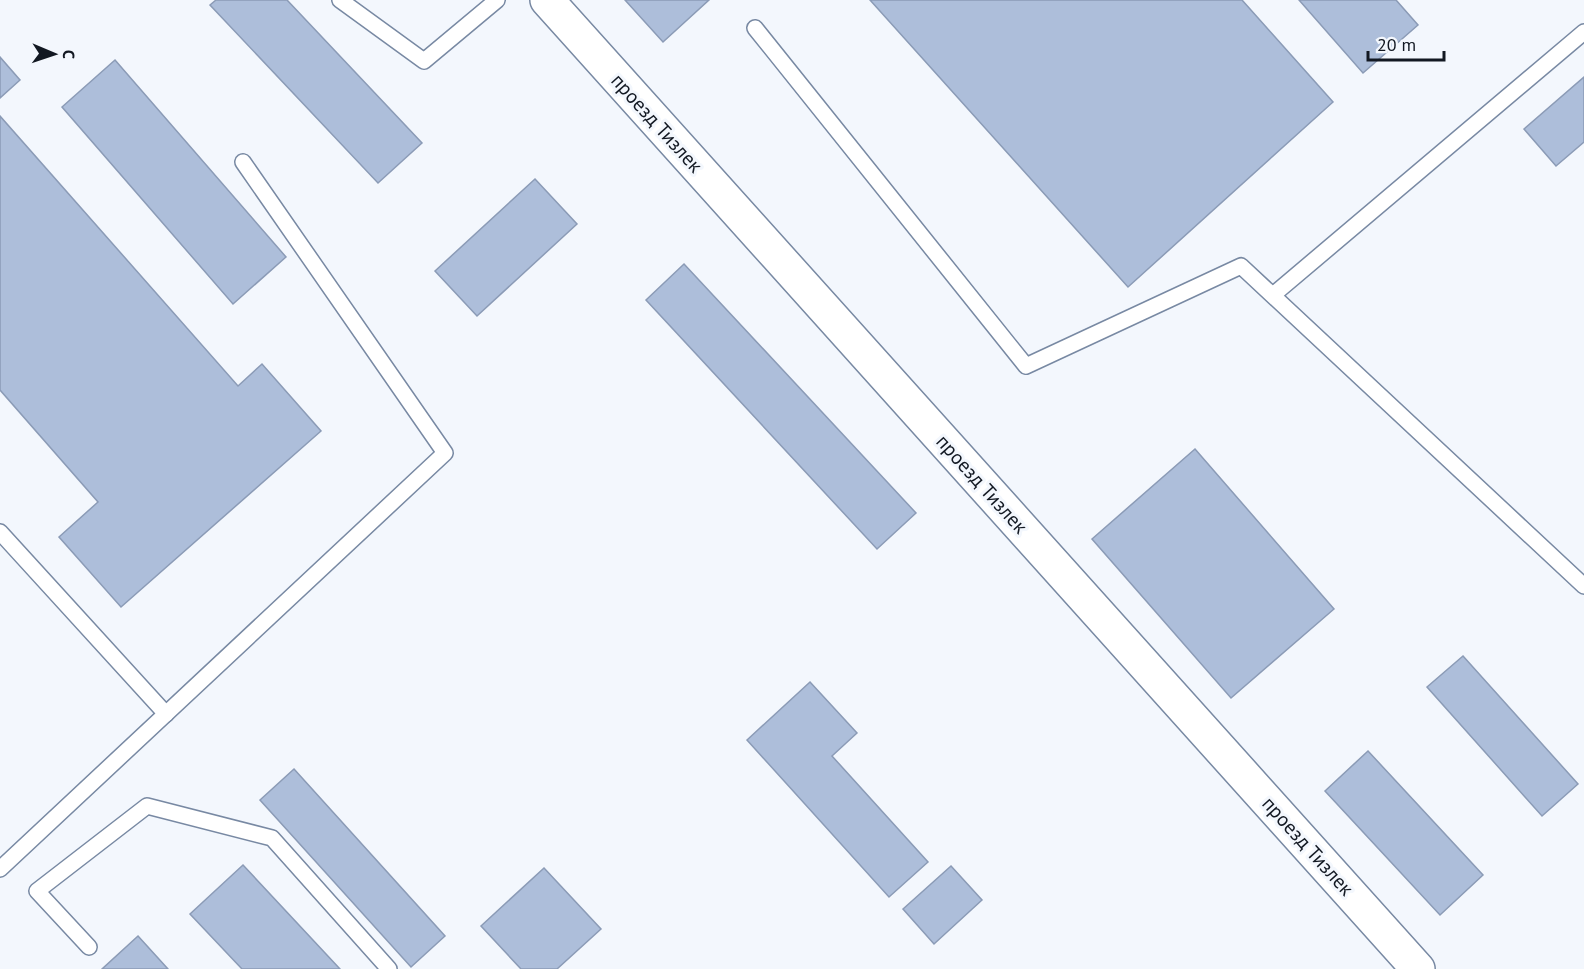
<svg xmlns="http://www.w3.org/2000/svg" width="1584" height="969" font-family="'PT Sans',sans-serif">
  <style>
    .building { fill: #adbeda; stroke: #8b9bb6; stroke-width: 1.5 }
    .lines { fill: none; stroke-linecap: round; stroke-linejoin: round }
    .lane-casing { stroke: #7889a3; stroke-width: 18 }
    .secondary-casing { stroke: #7889a3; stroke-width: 36 }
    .lane { stroke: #fff; stroke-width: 15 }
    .secondary { stroke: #fff; stroke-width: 33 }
    .labels { text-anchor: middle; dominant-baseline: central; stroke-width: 6; stroke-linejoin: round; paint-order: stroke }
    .street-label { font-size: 20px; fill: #121822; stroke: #f3f7fd }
  </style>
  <rect width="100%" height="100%" fill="#f3f7fd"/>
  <g class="building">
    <polygon points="216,0 287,0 422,143 378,183 210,5"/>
    <polygon points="625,0 709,0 663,42"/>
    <polygon points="870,0 1242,0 1333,102 1128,287"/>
    <polygon points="1299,0 1396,0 1418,25 1363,73"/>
    <polygon points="0,57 20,80 0,98"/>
    <polygon points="115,60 286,257 233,304 62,107"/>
    <polygon points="1584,77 1584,142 1556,166 1524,129"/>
    <polygon points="0,116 238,386 262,364 321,431 121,607 59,537 98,502 0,390"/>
    <polygon points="535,179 577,224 477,316 435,271"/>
    <polygon points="684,264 916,513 877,549 646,300"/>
    <polygon points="1195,449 1334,609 1231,698 1092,539"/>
    <polygon points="1463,656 1578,784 1542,816 1427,687"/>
    <polygon points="810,682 857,733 832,756 928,862 889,897 747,740"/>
    <polygon points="1368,751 1483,875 1440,915 1325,791"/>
    <polygon points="294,769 445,936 411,967 260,800"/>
    <polygon points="243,865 340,969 242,969 190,914"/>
    <polygon points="951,866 982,900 934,944 903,909"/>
    <polygon points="544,868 601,929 557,969 521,969 481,926"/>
    <polygon points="138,936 168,969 102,969"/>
  </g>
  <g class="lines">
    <g class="lane-casing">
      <g id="lane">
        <polyline points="340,0 424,61 497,0"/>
        <polyline points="755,28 1026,366 1241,266 1584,586"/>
        <polyline points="1273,295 1584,32"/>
        <polyline points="0,532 166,714"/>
        <polyline points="0,869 445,453 243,162"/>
        <polyline points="89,947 37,891 147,806 272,838 389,969"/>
      </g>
    </g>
    <g class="secondary-casing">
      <polyline id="secondary" points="547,0 1418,969"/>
    </g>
    <use href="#lane" class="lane"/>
    <use href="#secondary" class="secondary"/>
  </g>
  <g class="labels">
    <g class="street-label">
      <text transform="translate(657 123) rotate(48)">проезд Тизлек</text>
      <text transform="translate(982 484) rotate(48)">проезд Тизлек</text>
      <text transform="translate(1308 846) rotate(48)">проезд Тизлек</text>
    </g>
  </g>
  <g transform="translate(54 54) rotate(92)" stroke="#f3f7fd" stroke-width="4.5" paint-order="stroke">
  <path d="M0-4.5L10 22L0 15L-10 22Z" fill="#121822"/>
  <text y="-9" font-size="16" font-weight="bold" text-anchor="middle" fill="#121822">С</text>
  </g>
  <path d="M1368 51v9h76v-9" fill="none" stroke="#121822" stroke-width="3"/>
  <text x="1377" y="51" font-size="18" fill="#121822" stroke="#f3f7fd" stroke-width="4.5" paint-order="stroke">20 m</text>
</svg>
